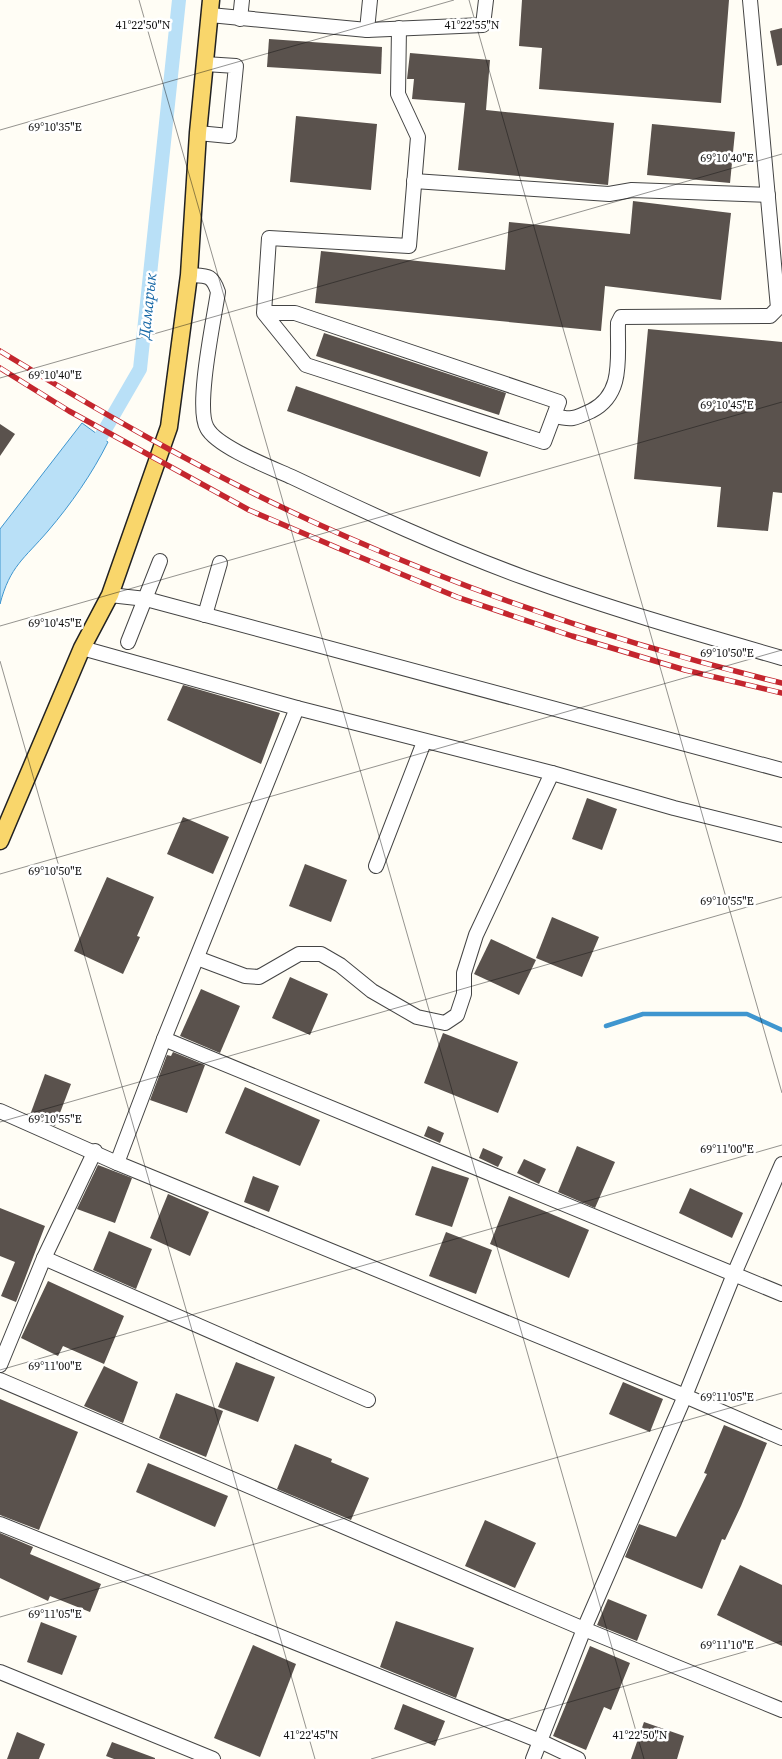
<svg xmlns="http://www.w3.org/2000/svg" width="782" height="1759" font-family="'Source Serif 4',serif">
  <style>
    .water { fill: #b9e0f7; stroke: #3f96cf }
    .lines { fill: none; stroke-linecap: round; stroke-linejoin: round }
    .stream { stroke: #3f96cf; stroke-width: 4.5 }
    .canal { stroke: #b9e0f7; stroke-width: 14 }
    .building { fill: #5a524d }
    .minor-casing { stroke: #444; stroke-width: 16 }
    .major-casing { stroke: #222; stroke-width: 19 }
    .minor { stroke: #fff; stroke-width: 14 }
    .major { stroke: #f9d66b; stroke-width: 16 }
    .rail-casing { stroke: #c4262e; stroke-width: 5.5 }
    .rail { stroke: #fff; stroke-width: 4; stroke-dasharray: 11; stroke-linecap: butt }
    .ticks { fill: none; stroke: #111; stroke-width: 1; stroke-opacity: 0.45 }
    .labels { text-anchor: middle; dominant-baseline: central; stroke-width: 5; stroke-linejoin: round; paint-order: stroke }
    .water-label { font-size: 16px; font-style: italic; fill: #1768a6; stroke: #fff }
    .ticks-label { font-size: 12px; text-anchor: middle; fill: #111; stroke: #fff; stroke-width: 5; stroke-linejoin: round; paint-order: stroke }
  </style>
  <rect width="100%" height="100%" fill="#fffdf5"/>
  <path class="water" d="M82,423L108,442C92,474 71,504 48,531C24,559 10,566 0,604V529Z"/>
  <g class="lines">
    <polyline class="stream" points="606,1026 643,1014 747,1014 782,1030"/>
    <polyline class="canal" points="92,452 140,369 179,0"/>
  </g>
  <g class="building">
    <polygon points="522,0 729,0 721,103 539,89 542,48 519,46"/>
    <polygon points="782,28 782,65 777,66 770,31"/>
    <polygon points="269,39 382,47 381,74 267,67"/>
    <polygon points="410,53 490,60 486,110 614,123 608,185 458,170 465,103 412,99 414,79 407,79"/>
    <polygon points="296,116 377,124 371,190 290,182"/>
    <polygon points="652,124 735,132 730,183 647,175"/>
    <polygon points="633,201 731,213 721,300 605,286 601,331 315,303 321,251 505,270 509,222 630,234"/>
    <polygon points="648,329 782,342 782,493 773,492 768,531 717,527 721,487 634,479"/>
    <polygon points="324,333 506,393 499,415 316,356"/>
    <polygon points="296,386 488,452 480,477 287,411"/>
    <polygon points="0,424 15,434 0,456"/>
    <polygon points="183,685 280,713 261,764 167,720"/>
    <polygon points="587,798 617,809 602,850 572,839"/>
    <polygon points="183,817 229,837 213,874 167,854"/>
    <polygon points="305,864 347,880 331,922 289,906"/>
    <polygon points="107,877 154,897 137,936 140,937 123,974 74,951"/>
    <polygon points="552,917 599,937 582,977 536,958"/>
    <polygon points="491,939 536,960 519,995 474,974"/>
    <polygon points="290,977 328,994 310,1035 272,1018"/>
    <polygon points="201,989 240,1006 220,1053 180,1036"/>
    <polygon points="443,1033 518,1062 498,1113 424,1083"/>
    <polygon points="173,1052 205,1065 187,1113 150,1100 167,1055 171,1056"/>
    <polygon points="45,1074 71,1084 55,1126 30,1115"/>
    <polygon points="245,1087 320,1120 300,1166 225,1133"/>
    <polygon points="428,1126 444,1133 440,1143 424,1136"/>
    <polygon points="577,1146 615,1162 595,1208 558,1192"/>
    <polygon points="483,1148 503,1157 498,1167 479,1158"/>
    <polygon points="524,1159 546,1169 539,1184 517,1173"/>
    <polygon points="98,1165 132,1178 115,1223 77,1209"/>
    <polygon points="432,1166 469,1178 452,1227 415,1215"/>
    <polygon points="253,1176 279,1186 269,1212 244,1202"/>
    <polygon points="690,1188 743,1213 732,1238 679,1213"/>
    <polygon points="168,1194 209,1212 190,1256 150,1238"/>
    <polygon points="509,1196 589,1230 569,1278 490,1244"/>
    <polygon points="0,1208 45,1226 16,1302 1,1296 15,1262 0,1256"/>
    <polygon points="109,1231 152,1249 136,1289 93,1270"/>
    <polygon points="446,1232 492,1250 476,1294 429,1276"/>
    <polygon points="48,1281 124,1316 104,1364 63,1346 58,1356 21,1338"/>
    <polygon points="236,1362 275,1377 258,1422 218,1407"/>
    <polygon points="104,1366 138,1382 123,1423 84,1406"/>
    <polygon points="623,1382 663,1399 650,1432 609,1414"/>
    <polygon points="176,1393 223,1411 206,1457 159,1438"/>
    <polygon points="0,1399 78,1432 39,1530 0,1515"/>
    <polygon points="724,1425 767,1443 741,1506 725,1540 722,1539 702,1589 625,1557 639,1524 676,1537 707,1474 704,1473"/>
    <polygon points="295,1444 332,1459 331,1462 369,1478 351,1520 277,1489"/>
    <polygon points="148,1463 228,1496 215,1527 136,1492"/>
    <polygon points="485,1520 536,1543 515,1588 465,1566"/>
    <polygon points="0,1533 33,1547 30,1554 101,1584 90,1612 50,1596 48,1601 0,1578"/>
    <polygon points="740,1565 782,1585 782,1646 717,1615"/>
    <polygon points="608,1599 647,1615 637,1641 597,1625"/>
    <polygon points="396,1621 474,1648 456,1698 380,1667"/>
    <polygon points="41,1622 77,1636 62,1675 27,1662"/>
    <polygon points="253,1645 296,1664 260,1757 214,1738"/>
    <polygon points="590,1646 630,1663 611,1710 604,1707 586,1750 553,1736"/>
    <polygon points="403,1704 445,1721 435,1746 394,1729"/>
    <polygon points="644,1722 684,1736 677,1759 631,1759"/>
    <polygon points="17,1732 45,1744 39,1759 7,1759"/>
    <polygon points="112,1742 155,1758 155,1759 114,1759 106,1756"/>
  </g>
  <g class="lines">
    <g class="minor-casing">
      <g id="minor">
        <polyline points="210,15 367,30 483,25 486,0"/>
        <polyline points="240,19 242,0"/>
        <polyline points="367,30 370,0"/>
        <polyline points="198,133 229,136 236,66 205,64"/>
        <polyline points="414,181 609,194 632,190 768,195"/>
        <path d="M189,275C207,276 212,274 218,292C214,319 195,408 207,428C217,447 272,468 292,477C368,513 444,548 523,577C608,608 695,633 782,658"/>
        <polyline points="264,313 295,313 559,402 544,442 306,365 264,313 269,238 409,246 418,137 398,94 399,28"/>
        <path d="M554,416C572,420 574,419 591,411C625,394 617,356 618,323L621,317L770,316L778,308L750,0"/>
        <polyline points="110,595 146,599 782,770"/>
        <polyline points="205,615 220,563"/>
        <polyline points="128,642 160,561"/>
        <polyline points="82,648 297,708 552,773 674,808 782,835"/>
        <polyline points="376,866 424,742"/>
        <polyline points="197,958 245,976 259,977 299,954 321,954 340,965 372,991 417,1017 445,1023 457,1015 464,994 464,973 476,935 552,773"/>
        <polyline points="164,1039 782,1294"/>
        <polyline points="0,1111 117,1163 685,1396 782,1438"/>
        <polyline points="117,1163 164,1039 297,708"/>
        <polyline points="44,1258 368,1400"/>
        <polyline points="0,1365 44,1258 95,1151"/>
        <polyline points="0,1380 584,1629 782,1710"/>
        <polyline points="0,1524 540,1741 578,1759"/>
        <polyline points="0,1672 213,1759"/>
        <polyline points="533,1759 584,1629 685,1396 734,1274 782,1164"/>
      </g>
    </g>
    <g class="major-casing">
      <polyline id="major" points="0,841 82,648 110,595 169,427 189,275 198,133 211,0"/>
    </g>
    <use href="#minor" class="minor"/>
    <use href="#major" class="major"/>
    <g class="rail-casing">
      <g id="rail">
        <path d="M0,351C112,419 227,485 347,537C488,599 633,647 782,683"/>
        <polyline points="0,368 69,411 249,510 338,548 457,597 572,636 685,670 782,693"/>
      </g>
    </g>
    <use href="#rail" class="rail"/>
  </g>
  <path class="ticks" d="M139,0L644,1759M469,0L782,1093M0,130L454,0M0,378L782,154M0,626L782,402M0,661L315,1759M0,874L782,650M0,1122L782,897M0,1370L782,1145M0,1617L782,1393M371,1759L782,1641"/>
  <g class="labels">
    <g class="water-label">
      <text transform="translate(147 306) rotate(-84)">Дамарык</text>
    </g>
  </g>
  <g class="ticks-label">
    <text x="143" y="29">41°22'50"N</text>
    <text x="472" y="29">41°22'55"N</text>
    <text x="55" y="131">69°10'35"E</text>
    <text x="727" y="162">69°10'40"E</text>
    <text x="55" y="379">69°10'40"E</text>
    <text x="727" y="409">69°10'45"E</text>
    <text x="55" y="627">69°10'45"E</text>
    <text x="727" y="657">69°10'50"E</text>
    <text x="55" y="875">69°10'50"E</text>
    <text x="727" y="905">69°10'55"E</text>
    <text x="55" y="1123">69°10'55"E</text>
    <text x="727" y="1153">69°11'00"E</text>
    <text x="55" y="1370">69°11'00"E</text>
    <text x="727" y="1401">69°11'05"E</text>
    <text x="55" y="1618">69°11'05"E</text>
    <text x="727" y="1649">69°11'10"E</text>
    <text x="311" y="1739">41°22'45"N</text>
    <text x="640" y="1739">41°22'50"N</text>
  </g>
</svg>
